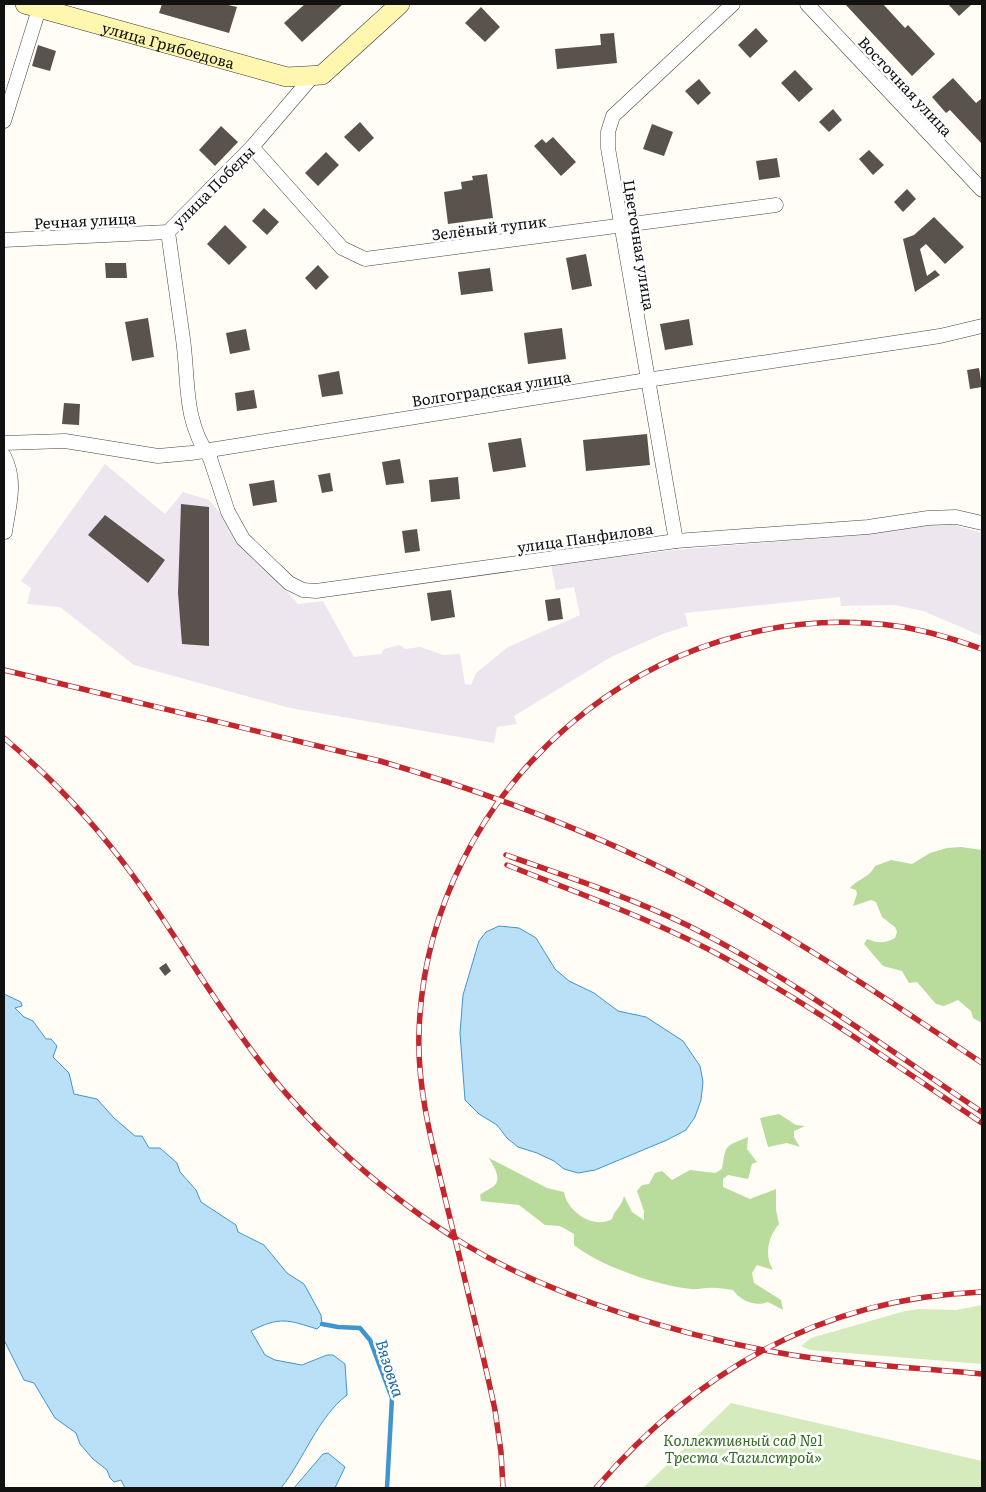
<svg xmlns="http://www.w3.org/2000/svg" width="986" height="1492" font-family="Literata,serif">
  <style>
    .industrial { fill: #eee6ef }
    .green { fill: #d5ebbd }
    .forest { fill: #b9dc9c }
    .water { fill: #b9e0f7; stroke: #3f96cf }
    .lines { fill: none; stroke-linecap: round; stroke-linejoin: round }
    .stream { stroke: #3f96cf; stroke-width: 4.5 }
    .building { fill: #5a524d }
    .street-casing { stroke: #444; stroke-width: 15 }
    .secondary-casing { stroke: #333; stroke-width: 20 }
    .street { stroke: #fff; stroke-width: 14 }
    .secondary { stroke: #fff6b0; stroke-width: 19 }
    .rail-casing { stroke: #c4262e; stroke-width: 5.5 }
    .rail { stroke: #fff; stroke-width: 4; stroke-dasharray: 11; stroke-linecap: butt }
    .labels { text-anchor: middle; dominant-baseline: central; stroke-width: 5; stroke-linejoin: round; paint-order: stroke }
    .street-label { font-size: 15px; fill: #111; stroke: #fff }
    .park-label { font-size: 15px; font-style: italic; fill: #2f6b1f; stroke: #fff }
    .water-label { font-size: 16px; font-style: italic; fill: #1768a6; stroke: #fff }
  </style>
  <rect width="100%" height="100%" fill="#fffdf5"/>
  <polygon class="industrial" points="105,464 165,514 183,492 209,500 298,604 323,601 354,657 381,654 384,649 400,645 405,649 420,647 443,655 460,654 465,684 471,685 476,673 508,647 580,615 574,587 556,590 551,565 674,550 874,534 909,525 940,521 982,533 982,636 923,611 895,605 841,606 840,597 685,613 688,626 663,634 611,657 514,716 517,724 497,727 494,743 290,708 134,665 60,607 27,604 31,588 21,581"/>
  <g class="green">
    <polygon points="982,1305 982,1364 810,1350 801,1346 811,1338 905,1311 920,1309 956,1310"/>
    <polygon points="731,1403 982,1461 982,1488 643,1488"/>
  </g>
  <g class="forest">
    <path d="M961,847L982,850V1023L973,1018L971,1011L958,1000L944,1006L936,1004L917,982L909,983L902,971L883,966L864,944L867,939C878,943 884,944 895,938L897,932L895,927L882,917L876,902L871,900L853,906L857,894L856,890L850,888C860,877 868,879 875,866L891,860L912,864L930,853L947,848Z"/>
    <polygon points="779,1114 796,1125 805,1126 794,1131 794,1137 800,1147 787,1143 768,1147 760,1118"/>
    <path d="M748,1137L747,1149L757,1162L752,1164L748,1179L728,1175L723,1179V1187L750,1199L776,1189V1210L779,1224C768,1237 764,1255 773,1270L757,1265L752,1273L754,1283L781,1300L783,1310L768,1302C755,1307 741,1301 733,1290C724,1289 716,1287 707,1288C701,1288 697,1290 691,1289C658,1286 600,1266 574,1245V1234L560,1226L545,1225L519,1205L481,1201L480,1195C484,1191 487,1191 491,1188C504,1181 494,1167 489,1158L547,1188L564,1192C567,1211 593,1230 612,1219C615,1209 622,1206 624,1196L632,1212L644,1220V1211L637,1191L642,1185L649,1184L655,1173L662,1171L672,1180L690,1170L715,1173L722,1169C726,1144 724,1147 748,1137Z"/>
  </g>
  <g class="water">
    <polygon points="499,926 519,928 536,938 555,969 569,981 594,993 618,1011 646,1017 683,1041 700,1066 703,1082 701,1100 695,1117 686,1130 667,1140 595,1170 578,1173 564,1169 554,1161 537,1153 518,1147 507,1138 497,1125 479,1114 465,1100 460,1033 463,995 479,941 486,932"/>
    <path d="M4,994L21,1002L22,1006L15,1008L24,1017L33,1021L46,1039H51L57,1046L53,1057L69,1073L74,1094L97,1099L114,1118L135,1136H142L149,1148H160L177,1163L180,1172L196,1190L201,1202L236,1225L238,1232L264,1245L287,1273L304,1284L321,1315L322,1324L317,1329C288,1320 280,1316 251,1331L265,1355L275,1360L302,1365L327,1355H333L345,1364L347,1395C318,1417 304,1459 281,1488H125L121,1480L114,1482L110,1478L107,1470L93,1459L80,1444L76,1433L55,1418L34,1383L24,1380L4,1340Z"/>
    <polygon points="328,1453 345,1467 335,1488 294,1488 323,1454"/>
  </g>
  <g class="lines">
    <polyline class="stream" points="322,1324 338,1327 360,1328 370,1340 392,1398 387,1488"/>
  </g>
  <g class="building">
    <polygon points="162,4 224,4 237,7 229,33 159,13"/>
    <polygon points="305,4 343,4 302,42 284,23"/>
    <polygon points="845,4 883,4 905,28 908,25 935,54 912,76"/>
    <polygon points="948,4 972,4 959,16"/>
    <polygon points="481,7 500,27 485,42 465,23"/>
    <polygon points="756,28 768,41 750,58 738,45"/>
    <polygon points="614,33 617,63 557,69 555,49 601,45 600,34"/>
    <polygon points="38,45 56,51 50,71 32,66"/>
    <polygon points="795,70 813,89 799,102 781,83"/>
    <polygon points="953,78 976,103 981,99 982,101 982,144 950,110 946,113 932,97"/>
    <polygon points="699,79 711,93 698,105 685,91"/>
    <polygon points="833,109 842,120 829,132 819,122"/>
    <polygon points="360,122 374,138 359,152 344,137"/>
    <polygon points="652,124 673,132 664,156 643,149"/>
    <polygon points="221,126 238,142 215,166 199,150"/>
    <polygon points="553,137 576,162 561,176 534,146 542,139 546,143"/>
    <polygon points="869,150 884,165 873,175 859,159"/>
    <polygon points="326,152 339,165 318,186 305,173"/>
    <polygon points="777,158 780,177 759,180 756,161"/>
    <polygon points="487,174 493,218 448,224 444,192 462,189 461,182 473,180 472,176"/>
    <polygon points="907,189 916,199 903,212 894,202"/>
    <polygon points="264,208 279,222 267,235 252,221"/>
    <polygon points="934,217 964,247 945,264 926,244 920,249 927,276 935,270 940,275 915,292 903,239 914,235"/>
    <polygon points="225,225 247,247 229,265 207,244"/>
    <polygon points="586,254 592,286 572,290 566,258"/>
    <polygon points="105,263 126,263 127,278 106,278"/>
    <polygon points="318,265 329,277 316,290 305,278"/>
    <polygon points="490,268 493,291 461,295 458,272"/>
    <polygon points="148,318 154,357 132,361 125,322"/>
    <polygon points="689,319 693,345 665,350 660,324"/>
    <polygon points="562,328 566,359 528,364 524,333"/>
    <polygon points="246,329 250,350 230,354 226,333"/>
    <polygon points="979,368 982,387 970,389 967,370"/>
    <polygon points="339,371 343,394 322,397 318,375"/>
    <polygon points="254,390 257,408 237,411 235,393"/>
    <polygon points="64,403 80,404 79,425 62,424"/>
    <polygon points="647,434 650,465 586,471 583,440"/>
    <polygon points="521,438 526,467 493,472 488,443"/>
    <polygon points="400,459 404,483 386,485 382,462"/>
    <polygon points="330,473 333,491 322,493 318,475"/>
    <polygon points="458,477 460,499 431,502 429,480"/>
    <polygon points="274,480 277,502 253,506 249,484"/>
    <polygon points="181,504 209,507 209,646 182,644 178,593"/>
    <polygon points="105,515 165,560 148,583 88,535"/>
    <polygon points="417,529 420,551 405,553 402,531"/>
    <polygon points="451,590 455,617 431,621 427,593"/>
    <polygon points="560,598 563,619 548,621 545,600"/>
    <polygon points="166,963 171,971 165,976 159,968"/>
  </g>
  <g class="lines">
    <g class="street-casing">
      <g id="street">
        <polyline points="807,4 982,190"/>
        <path d="M312,77L252,147L168,232C173,268 178,304 183,339C189,382 183,420 210,458L228,512L243,539L289,583L303,590L316,591L676,541L868,527L928,518L956,517L982,523"/>
        <polyline points="4,121 39,9"/>
        <polyline points="252,147 342,248 365,259 776,205"/>
        <polyline points="4,240 168,232"/>
        <polyline points="4,443 65,441 158,456 191,453 647,380 940,336 982,326"/>
        <path d="M4,456C17,482 9,504 5,532"/>
        <polyline points="676,541 608,148 608,132 613,116 733,4"/>
      </g>
    </g>
    <g class="secondary-casing">
      <g id="secondary">
        <path id="s1" d="M25,4L287,77L322,75L400,4"/>
      </g>
    </g>
    <use href="#street" class="street"/>
    <use href="#secondary" class="secondary"/>
    <g class="rail-casing">
      <g id="rail">
        <path d="M4,670L380,761C499,796 615,840 723,900C813,949 897,1006 982,1063"/>
        <path d="M4,738C53,779 97,826 134,877C175,934 210,995 252,1051C307,1126 386,1197 466,1245C556,1299 688,1338 792,1355C855,1365 919,1368 982,1374"/>
        <path d="M506,855C568,877 630,897 689,926C792,978 886,1048 982,1112"/>
        <path d="M507,865C580,894 654,920 723,957C813,1006 897,1066 982,1123"/>
        <path d="M503,1488L501,1452L495,1410C480,1340 463,1271 446,1202C433,1147 417,1090 419,1033C426,788 653,593 896,626C926,630 954,639 982,649"/>
        <path d="M596,1488C698,1369 824,1298 982,1292"/>
      </g>
    </g>
    <use href="#rail" class="rail"/>
  </g>
  <g class="labels">
    <g class="street-label">
      <text stroke="none"><textPath href="#s1" startOffset="149">улица Грибоедова</textPath></text>
      <text transform="translate(906 86) rotate(47)">Восточная улица</text>
      <text transform="translate(213 186) rotate(-45)">улица Победы</text>
      <text transform="translate(85 220) rotate(-3)">Речная улица</text>
      <text transform="translate(489 227) rotate(-7)">Зелёный тупик</text>
      <text transform="translate(640 245) rotate(81)">Цветочная улица</text>
      <text transform="translate(491 388) rotate(-9)">Волгоградская улица</text>
      <text transform="translate(585 537) rotate(-8)">улица Панфилова</text>
    </g>
    <g class="park-label">
      <text x="743" y="1439">Коллективный сад №1<tspan x="743" dy="17">Треста «Тагилстрой»</tspan></text>
    </g>
    <g class="water-label">
      <text transform="translate(391 1368) rotate(72)">Вязовка</text>
    </g>
  </g>
  <rect width="986" height="1492" fill="none" stroke="#111111" stroke-width="10"/>
</svg>
